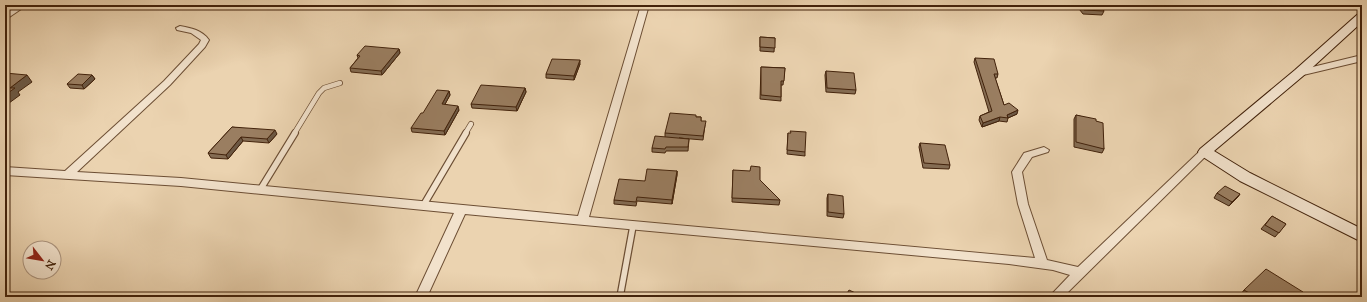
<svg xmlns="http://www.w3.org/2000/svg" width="1367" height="302" font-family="'IM FELL Great Primer',serif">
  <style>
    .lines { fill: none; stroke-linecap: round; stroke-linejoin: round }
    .lane-far1-casing { stroke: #6c4e34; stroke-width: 6 }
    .lane-casing { stroke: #6c4e34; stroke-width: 8 }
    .street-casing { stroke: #6c4e34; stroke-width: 2 }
    .secondary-casing { stroke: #42220b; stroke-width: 2 }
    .lane-far1 { stroke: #f2e2cc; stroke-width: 4.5 }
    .lane { stroke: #f2e2cc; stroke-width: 5.5 }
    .street { fill: #f2e2cc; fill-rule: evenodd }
    .secondary { fill: #f2e2cc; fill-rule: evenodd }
    .wall { fill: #846c53; stroke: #42220b }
    .shaded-wall { fill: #6c5844; stroke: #42220b }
    .building { fill: #9a7e61; stroke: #42220b }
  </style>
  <rect width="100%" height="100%" fill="#ebd3b0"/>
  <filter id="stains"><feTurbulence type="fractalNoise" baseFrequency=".005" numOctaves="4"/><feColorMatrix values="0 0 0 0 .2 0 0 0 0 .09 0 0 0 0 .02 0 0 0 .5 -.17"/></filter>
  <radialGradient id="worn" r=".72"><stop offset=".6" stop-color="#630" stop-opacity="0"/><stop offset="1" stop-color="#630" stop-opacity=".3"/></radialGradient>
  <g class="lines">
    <g class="lane-far1-casing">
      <g id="lane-far1">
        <polyline points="294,134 319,93 324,88 340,83"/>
        <polyline points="465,134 471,124"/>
      </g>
    </g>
    <g class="lane-casing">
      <g id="lane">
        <polyline points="260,190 295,133"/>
        <polyline points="423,206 466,133"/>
        <polyline points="620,297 633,226"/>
      </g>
    </g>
    <g class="street-casing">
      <g id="street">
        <polygon points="18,5 27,5 5,20 5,14"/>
        <path d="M641,5H649L589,217L1035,258L1018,204L1012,172L1024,153L1044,147L1049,150L1048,152L1032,157L1022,172L1028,204L1047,260L1078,267L1201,150H1209L1210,152L1063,297H1049L1070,275L1053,270L1009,264L465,214L427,297H415L454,213L181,186L5,175V167L65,171L164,81L199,44L201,40L191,33L177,30L176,28L180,26C191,28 202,30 209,40L205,47L170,85L77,172L181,178L578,216Z"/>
        <polygon points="1362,55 1362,61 1299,76 1295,73 1296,71"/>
      </g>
    </g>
    <g class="secondary-casing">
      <polygon id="secondary" points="1362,13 1362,22 1303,76 1214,151 1250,173 1362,229 1362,242 1240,181 1200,155 1198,152 1200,149 1295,70 1358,14"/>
    </g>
    <use href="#lane-far1" class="lane-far1"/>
    <use href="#lane" class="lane"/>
    <use href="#street" class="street"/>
    <use href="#secondary" class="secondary"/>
  </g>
  <g class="wall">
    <polygon points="1076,5 1100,5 1104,11 1102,15 1083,14"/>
    <polygon points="760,37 775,38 774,52 760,51"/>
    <polygon points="399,49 400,53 382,75 351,72 350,68 358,58 357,55"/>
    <polygon points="975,58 998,74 997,78 995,78 1004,105 1017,114 1008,118 1007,122 999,121 982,127 979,120 980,116 989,112 974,62"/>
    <polygon points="580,64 574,80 546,78 546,74"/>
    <polygon points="761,67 785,68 783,85 781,85 781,101 760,99"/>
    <polygon points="826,71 856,90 855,94 826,92 825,75"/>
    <polygon points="92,75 95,79 84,89 70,88 67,84"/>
    <polygon points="525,88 526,92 517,111 472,108 471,104"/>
    <polygon points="449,91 450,95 445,104 459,110 445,135 412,132 411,128"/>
    <polygon points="1076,115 1096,121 1104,149 1102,153 1074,147 1074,119"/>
    <polygon points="696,117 701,117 701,121 705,125 703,140 679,138 689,139 688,151 666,151 665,153 652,152 652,148 665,137 665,133"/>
    <polygon points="232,127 277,134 269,143 243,141 228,159 211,158 208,153"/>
    <polygon points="788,133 805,152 805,156 787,154"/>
    <polygon points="920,143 950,165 949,169 923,168 919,147"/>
    <polygon points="733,170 760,180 780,200 779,205 732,202"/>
    <polygon points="677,171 677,175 672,204 637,201 636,206 614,204 614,200 645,181"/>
    <polygon points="1217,193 1240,194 1237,198 1229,206 1214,198"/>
    <polygon points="828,194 844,214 843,218 827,216 827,198"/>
    <polygon points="1272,216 1286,224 1275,237 1261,229"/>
    <polygon points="1244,290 1301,293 1304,297 1246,297 1241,294"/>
  </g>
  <g class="shaded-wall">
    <polygon points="399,49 400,53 382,75 381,71"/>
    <polygon points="580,60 580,64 574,80 574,76"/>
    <polygon points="27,75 32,82 18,92 20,95 5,106 5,95 10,88"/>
    <polygon points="92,75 95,79 84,89 82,85"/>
    <polygon points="525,88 526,92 517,111 516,107"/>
    <polygon points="449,91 450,95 443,108 442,104"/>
    <polygon points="458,106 459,110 445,135 444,131"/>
    <polygon points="1018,110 1017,114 1008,118 1007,115"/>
    <polygon points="1000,117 999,121 982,127 983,123"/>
    <polygon points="275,130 277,134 269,143 267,139"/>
    <polygon points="241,137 243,141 228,159 226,155"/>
    <polygon points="677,171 677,175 672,204 672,200"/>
    <polygon points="1240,194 1237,198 1229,206 1232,202"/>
  </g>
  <g class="building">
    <polygon points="1080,5 1100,5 1104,11 1084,10"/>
    <polygon points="760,37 775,38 775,48 760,47"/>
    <polygon points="365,46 399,49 381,71 350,68 360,56 357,55"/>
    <polygon points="975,58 994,59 998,74 994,74 1004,105 1009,103 1018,110 1007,115 1008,118 1000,117 983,123 980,116 992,111"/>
    <polygon points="552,59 580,60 574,76 546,74"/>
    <polygon points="761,67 785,68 784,81 781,81 781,97 761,95"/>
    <polygon points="826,71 854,73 856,90 827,88"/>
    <polygon points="5,73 27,75 10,88 15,88 5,95"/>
    <polygon points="78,74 92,75 82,85 67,84"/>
    <polygon points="481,85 525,88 516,107 471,104"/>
    <polygon points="437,90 449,91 442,104 458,106 444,131 411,128 421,113 423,113"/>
    <polygon points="670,113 696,115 696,117 701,117 701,121 706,121 703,136 665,133"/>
    <polygon points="1076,115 1096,119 1096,121 1103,123 1104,149 1076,142"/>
    <polygon points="232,127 275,130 267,139 241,137 226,155 208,153"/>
    <polygon points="790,131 806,132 805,152 787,150 788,133 791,133"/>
    <polygon points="655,136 689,139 688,147 666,147 665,149 652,148"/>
    <polygon points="920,143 945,145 950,165 924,163"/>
    <polygon points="751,166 760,167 760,180 780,200 732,198 733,170 750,171"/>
    <polygon points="647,169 677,171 672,200 637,197 636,202 614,200 619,179 645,181"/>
    <polygon points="1225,186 1240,194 1232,202 1217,193"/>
    <polygon points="828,194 843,196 844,214 828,212"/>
    <polygon points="1272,216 1286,224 1279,233 1265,225"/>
    <polygon points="1266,269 1303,292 1301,293 1305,296 1304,297 1256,297 1244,290"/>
    <polygon points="849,290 864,297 845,297"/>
  </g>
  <rect width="1367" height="302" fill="none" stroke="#ebd3b0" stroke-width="20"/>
  <rect x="6" y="6" width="1355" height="290" fill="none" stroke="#42220b" stroke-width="2"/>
  <rect x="10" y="10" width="1347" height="282" fill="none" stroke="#42220b"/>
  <g transform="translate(42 260) rotate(121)"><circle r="19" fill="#f2e2cc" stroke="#ac957f"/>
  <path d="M0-3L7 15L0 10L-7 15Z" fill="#8f2418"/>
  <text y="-6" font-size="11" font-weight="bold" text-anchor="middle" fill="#42220b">N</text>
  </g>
  <rect width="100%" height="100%" filter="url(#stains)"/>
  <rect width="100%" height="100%" fill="url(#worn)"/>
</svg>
